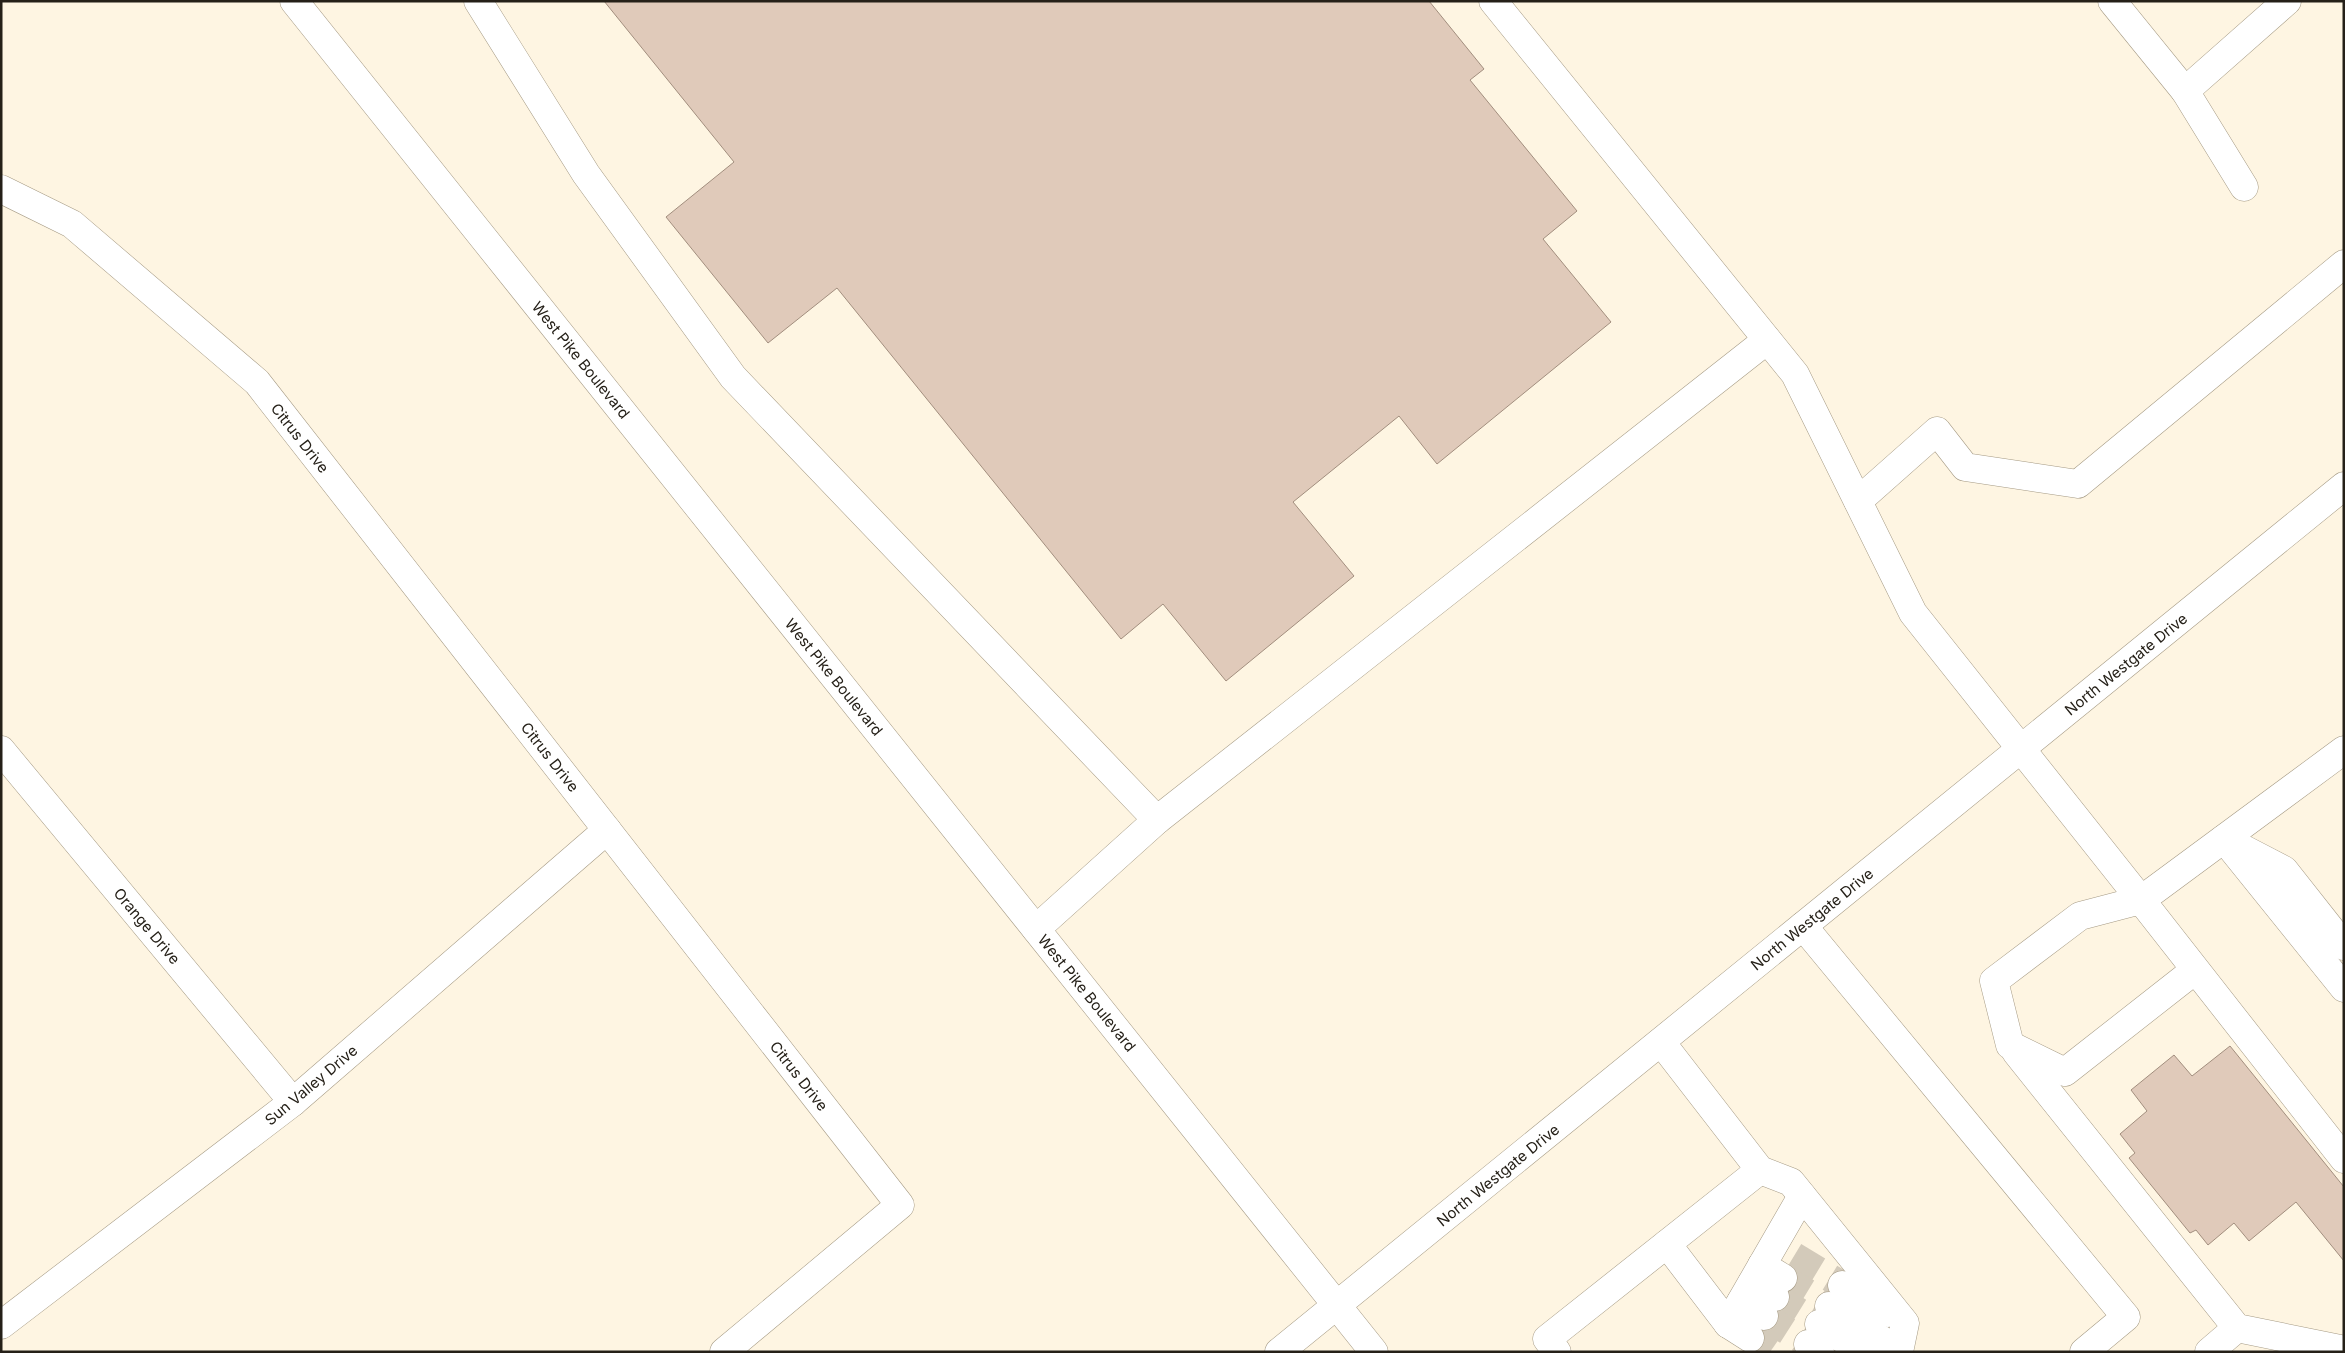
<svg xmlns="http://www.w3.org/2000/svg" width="2345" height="1353" font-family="Inter,sans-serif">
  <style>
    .building { fill: #e0caba; stroke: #a28e7e }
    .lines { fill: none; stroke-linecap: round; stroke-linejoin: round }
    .minor-tunnel { stroke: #d3caba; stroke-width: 28; stroke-dasharray: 28 14; stroke-linecap: butt }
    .minor-casing { stroke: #a59a84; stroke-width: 29 }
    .minor { stroke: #fff; stroke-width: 28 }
    .labels { text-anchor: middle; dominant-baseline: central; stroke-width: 4; stroke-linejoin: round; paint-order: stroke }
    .street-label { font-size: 15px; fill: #252018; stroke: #fff }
  </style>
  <rect width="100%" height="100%" fill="#fef5e2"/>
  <g class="building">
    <polygon points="604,1 1429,1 1484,69 1470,80 1577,211 1543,239 1611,322 1437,464 1399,416 1293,502 1354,576 1226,681 1163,604 1121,639 837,288 768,343 666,217 734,162"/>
    <polygon points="2230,1046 2344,1187 2344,1261 2296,1202 2249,1241 2234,1223 2208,1245 2196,1230 2190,1233 2129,1158 2135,1153 2120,1134 2147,1111 2131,1090 2174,1055 2192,1076"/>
  </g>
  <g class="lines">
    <g class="minor-tunnel">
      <polyline points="1794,1256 1842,1285"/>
      <polyline points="1783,1278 1829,1306"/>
      <polyline points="1775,1297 1819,1324"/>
      <polyline points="1764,1316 1808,1344"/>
      <polyline points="1750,1338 1770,1352"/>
    </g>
    <g class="minor-casing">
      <g id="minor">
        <polyline points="294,1 1374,1352"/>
        <polyline points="478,1 586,174 733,377 1157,820 1767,340"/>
        <polyline points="1493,1 1795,374 1913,613 2141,900 2344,750"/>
        <polyline points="2112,1 2185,91"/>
        <polyline points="2244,187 2185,91 2287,1"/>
        <polyline points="1,189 72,224 257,382 900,1205 724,1352"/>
        <polyline points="1858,501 1937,431 1965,467 2078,484 2344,264"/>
        <polyline points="1,750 293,1102"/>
        <polyline points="2224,839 2344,988"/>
        <polyline points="2234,844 2284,870 2344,946"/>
        <polyline points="1803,926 2126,1317 2084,1352"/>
        <polyline points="1036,929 1157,820"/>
        <polyline points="2195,970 2065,1072 2010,1045 1994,981 2080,916 2141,900 2344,1159"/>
        <polyline points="1661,1042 1760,1170 1791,1182 1905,1323 1899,1352"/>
        <polyline points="2016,1052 2237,1328 2340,1349"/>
        <polyline points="1667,1244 1728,1324 1802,1196"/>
        <polyline points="1762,1265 1783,1278"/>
        <polyline points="1752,1283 1775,1297"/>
        <polyline points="1842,1285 1888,1313"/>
        <polyline points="1741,1302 1764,1316"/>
        <polyline points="1829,1306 1899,1351"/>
        <polyline points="1728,1324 1750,1338"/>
        <polyline points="1819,1324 1864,1352"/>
        <polyline points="1,1325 293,1102 607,830"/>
        <polyline points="1808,1344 1820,1352"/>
        <polyline points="1279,1352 2344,486"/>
        <polyline points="1557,1352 1547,1339 1760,1170"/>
        <polyline points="2209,1352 2237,1328"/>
      </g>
    </g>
    <use href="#minor" class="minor"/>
  </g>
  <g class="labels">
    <g class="street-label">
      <text transform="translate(581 360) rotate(51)">West Pike Boulevard</text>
      <text transform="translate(300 438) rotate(52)">Citrus Drive</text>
      <text transform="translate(2126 664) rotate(-39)">North Westgate Drive</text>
      <text transform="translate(834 677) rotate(51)">West Pike Boulevard</text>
      <text transform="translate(550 757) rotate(52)">Citrus Drive</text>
      <text transform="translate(1812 919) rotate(-39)">North Westgate Drive</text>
      <text transform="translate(147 926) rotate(50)">Orange Drive</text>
      <text transform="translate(1087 993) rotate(51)">West Pike Boulevard</text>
      <text transform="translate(799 1076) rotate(52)">Citrus Drive</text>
      <text transform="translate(311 1085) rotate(-40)">Sun Valley Drive</text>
      <text transform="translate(1498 1175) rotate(-39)">North Westgate Drive</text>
    </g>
  </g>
  <rect width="2345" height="1353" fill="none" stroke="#252018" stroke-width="5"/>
</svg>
